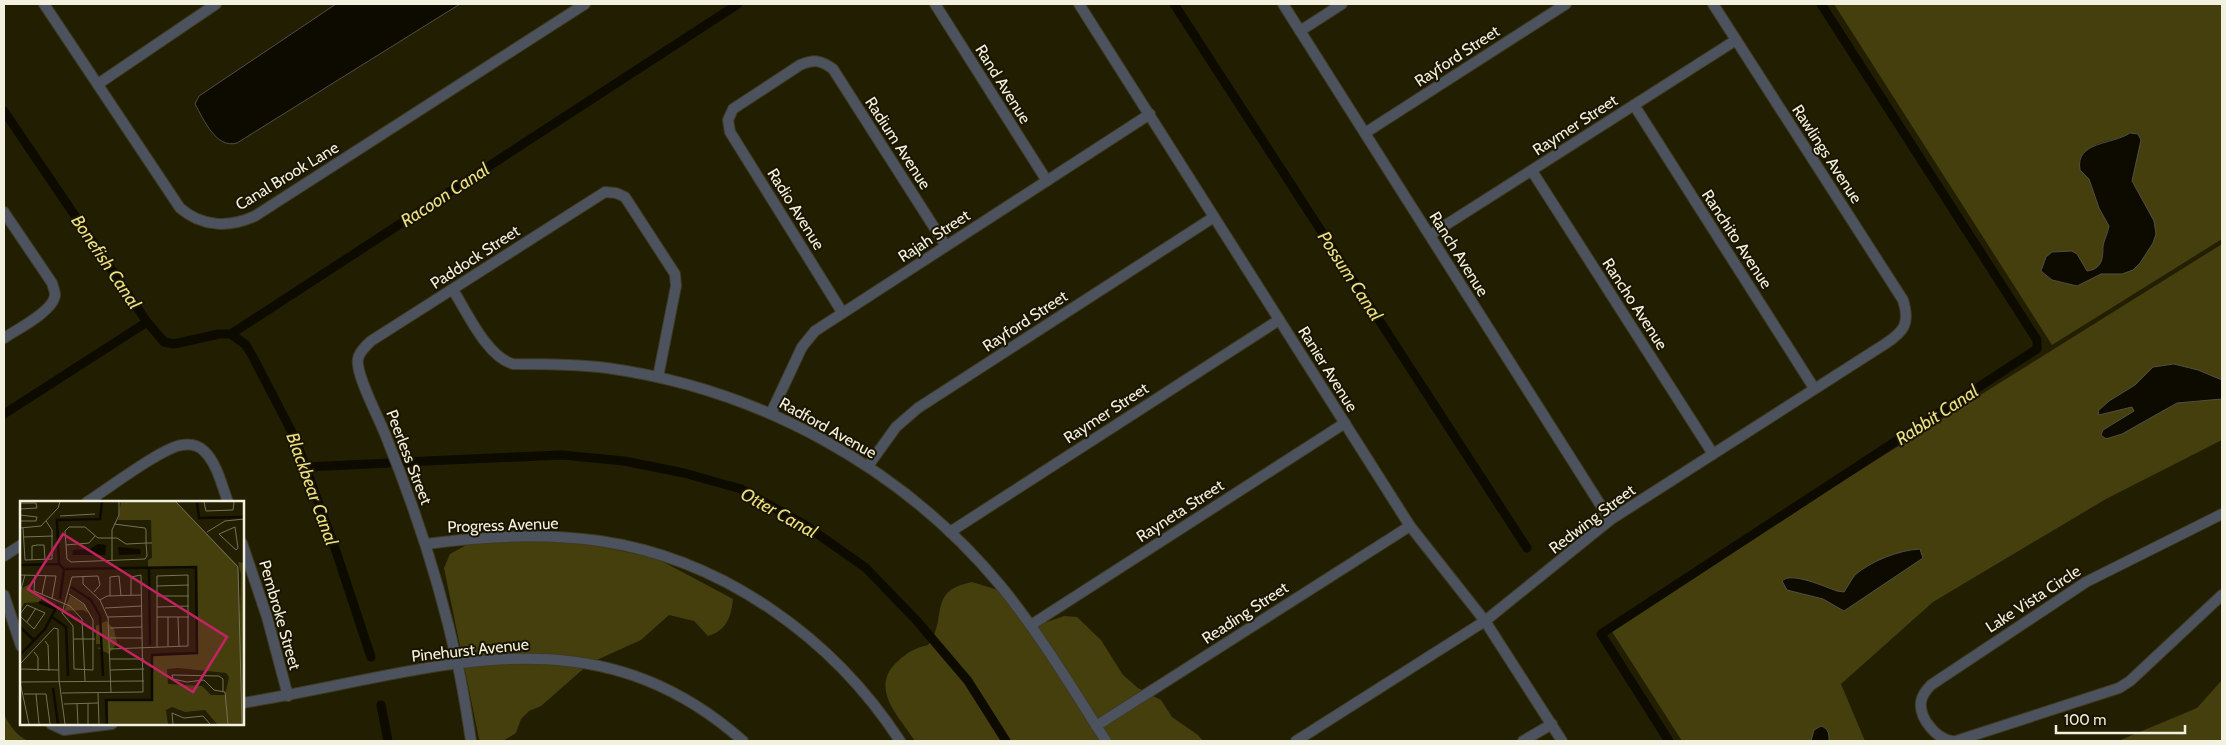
<svg xmlns="http://www.w3.org/2000/svg" width="2226" height="745" font-family="Cabin,sans-serif">
  <style>
    .green { fill: #453f0e; fill-rule: evenodd }
    .water { fill: #0d0a00; stroke: #524f43 }
    .lines { fill: none; stroke-linecap: round; stroke-linejoin: round }
    .canal { stroke: #0d0a00; stroke-width: 9 }
    .minor-casing { stroke: #3f3b20; stroke-width: 12 }
    .minor { stroke: #4c535f; stroke-width: 10 }
    .labels { text-anchor: middle; dominant-baseline: central; stroke-width: 4; stroke-linejoin: round; paint-order: stroke }
    .street-label { font-size: 16px; fill: #f2f0de; stroke: #191500 }
    .water-label { font-size: 18px; font-style: italic; fill: #ebdf83; stroke: #191500 }
    .inset-river { fill: none; stroke: #0d0a00; stroke-width: 2.5 }
    .inset-road { fill: none; stroke: #757259; stroke-width: 1 }
    .view { fill: #c42362; fill-opacity: 0.15; stroke: #c42362; stroke-width: 2.5 }
    .inset-edge { fill: none; stroke: #f2f0de; stroke-width: 2.5 }
  </style>
  <rect width="100%" height="100%" fill="#221e01"/>
  <g class="green">
    <path d="M1834,4H2222V239L2052,345ZM2130,133L2135,161L2132,181L2154,221L2153,243L2148,251L2140,263L2122,274H2101L2077,286L2052,280L2041,271L2052,252C2085,251 2069,252 2087,271C2108,268 2100,256 2104,242C2106,236 2108,232 2109,226L2099,208L2089,179L2080,170C2083,164 2086,153 2091,148C2101,139 2118,141 2130,133Z"/>
    <polygon points="2222,244 2222,440 2106,499 1933,602 1841,684 1865,741 1682,741 1609,627"/>
    <path d="M534,533L656,558L733,599C731,617 727,630 708,636L694,621L669,615L641,640L590,663L541,706L529,711L521,719L516,733L503,741H481L479,739L444,568L450,554L468,544Z"/>
    <path d="M972,582L998,590L1038,625L1064,616L1077,617L1101,640L1123,675L1138,688L1161,700L1172,717L1198,735L1203,741H915C899,716 868,688 898,661C908,652 915,648 928,645C949,618 926,591 972,582Z"/>
    <polygon points="2222,680 2222,741 2118,741 2197,708"/>
    <path d="M4,714C9,725 17,736 28,741H4Z"/>
  </g>
  <g class="water">
    <path d="M336,4H460L237,143C216,149 204,120 195,104L199,96Z"/>
    <path d="M2130,133L2138,134L2141,140L2132,181L2154,221L2156,234L2153,243L2140,263L2133,270L2122,274H2101L2077,286L2052,280L2041,271L2046,257L2052,252L2072,251L2077,254L2087,271C2102,269 2103,259 2103,246C2104,240 2108,233 2109,226L2099,208L2089,179L2080,170C2075,141 2112,145 2130,133Z"/>
    <polygon points="2174,364 2198,370 2222,380 2222,399 2177,403 2122,434 2106,439 2101,435 2103,430 2134,411 2132,407 2099,415 2098,411 2109,401 2135,385 2153,367"/>
    <path d="M1920,549L1923,558L1844,611L1823,599L1787,590L1782,581C1791,571 1825,587 1837,591L1844,592C1848,586 1851,580 1855,575C1871,561 1899,550 1920,549Z"/>
    <path d="M1821,726C1829,729 1829,734 1829,741H1811L1814,730Z"/>
  </g>
  <g class="lines">
    <g class="canal">
      <polyline points="1174,4 1527,548"/>
      <polyline points="4,111 147,322 4,414"/>
      <polyline points="147,322 164,342 174,344 219,334 231,334 738,4"/>
      <polyline points="231,334 246,345 254,359 295,438 335,548 371,657"/>
      <polyline points="403,462 562,455 624,461 684,473 741,489 805,525 866,568 917,621 968,681 1006,741"/>
      <polyline points="306,467 389,463"/>
      <polyline points="381,705 388,741"/>
      <polyline points="1669,741 1601,634 2037,349 2037,340 1821,4"/>
    </g>
    <g class="minor-casing">
      <g id="minor">
        <path d="M44,4L180,208C202,227 229,228 255,216L585,4"/>
        <polyline points="935,4 1047,181"/>
        <polyline points="1079,4 1410,526 1485,621 1562,741"/>
        <polyline points="1283,4 1610,520"/>
        <polyline points="1300,31 1342,4"/>
        <polyline points="98,84 216,4"/>
        <polyline points="1634,105 1814,388"/>
        <polyline points="1365,133 1566,4"/>
        <polyline points="1532,171 1713,454"/>
        <path d="M4,212L52,283C53,286 55,292 55,295C54,311 16,330 4,338"/>
        <polyline points="1430,235 1736,40"/>
        <path d="M453,290C467,312 487,357 513,364C544,364 576,364 607,368C759,389 902,467 1000,585C1040,634 1072,688 1106,741"/>
        <path d="M842,312L730,132L728,120L733,109L800,65C814,59 821,60 833,69L946,246"/>
        <polyline points="771,413 802,347 815,331 1150,114"/>
        <polyline points="868,466 896,427 918,408 1214,217"/>
        <path d="M87,502C106,490 163,447 182,445C189,444 198,445 204,451C217,463 222,486 228,502"/>
        <polyline points="950,532 1279,320"/>
        <polyline points="242,543 267,617 288,696"/>
        <path d="M426,544C483,536 542,533 600,541C723,559 833,638 900,741"/>
        <polyline points="4,556 21,545"/>
        <polyline points="4,595 21,646"/>
        <polyline points="1031,625 1345,423"/>
        <path d="M242,703C423,675 586,602 743,741"/>
        <polyline points="51,724 64,730 112,724"/>
        <polyline points="1096,726 1410,526"/>
        <path d="M471,741C467,715 463,688 457,662C440,584 415,508 385,434C379,418 355,374 358,359C359,352 366,346 371,341L605,192L616,193L625,197L675,274L676,286L658,377"/>
        <path d="M1296,741L1485,621L1610,520L1885,344C1905,331 1910,323 1903,300L1713,4"/>
        <polyline points="1523,741 1552,724"/>
        <path d="M1952,741C1937,739 1919,719 1921,702C1922,695 1926,690 1931,685L2086,582L2222,514"/>
        <polyline points="1956,741 2119,688 2130,681 2222,595"/>
      </g>
    </g>
    <use href="#minor" class="minor"/>
  </g>
  <g class="labels">
    <g class="street-label">
      <text transform="translate(1457 56) rotate(-33)">Rayford Street</text>
      <text transform="translate(1003 84) rotate(58)">Rand Avenue</text>
      <text transform="translate(1575 125) rotate(-33)">Raymer Street</text>
      <text transform="translate(898 143) rotate(57)">Radium Avenue</text>
      <text transform="translate(1827 154) rotate(57)">Rawlings Avenue</text>
      <text transform="translate(287 176) rotate(-31)">Canal Brook Lane</text>
      <text transform="translate(796 209) rotate(58)">Radio Avenue</text>
      <text transform="translate(934 236) rotate(-33)">Rajah Street</text>
      <text transform="translate(1737 239) rotate(57)">Ranchito Avenue</text>
      <text transform="translate(1459 254) rotate(58)">Ranch Avenue</text>
      <text transform="translate(475 257) rotate(-33)">Paddock Street</text>
      <text transform="translate(1635 304) rotate(57)">Rancho Avenue</text>
      <text transform="translate(1025 321) rotate(-33)">Rayford Street</text>
      <text transform="translate(1328 369) rotate(58)">Ranier Avenue</text>
      <text transform="translate(1106 413) rotate(-33)">Raymer Street</text>
      <text transform="translate(828 428) rotate(29)">Radford Avenue</text>
      <text transform="translate(409 457) rotate(69)">Peerless Street</text>
      <text transform="translate(1180 511) rotate(-33)">Rayneta Street</text>
      <text transform="translate(1592 519) rotate(-37)">Redwing Street</text>
      <text transform="translate(503 525) rotate(-2)">Progress Avenue</text>
      <text transform="translate(2033 599) rotate(-33)">Lake Vista Circle</text>
      <text transform="translate(1245 613) rotate(-33)">Reading Street</text>
      <text transform="translate(280 615) rotate(74)">Pembroke Street</text>
      <text transform="translate(470 650) rotate(-6)">Pinehurst Avenue</text>
    </g>
    <g class="water-label">
      <text transform="translate(445 195) rotate(-33)">Racoon Canal</text>
      <text transform="translate(106 262) rotate(56)">Bonefish Canal</text>
      <text transform="translate(1350 276) rotate(57)">Possum Canal</text>
      <text transform="translate(1937 415) rotate(-33)">Rabbit Canal</text>
      <text transform="translate(312 489) rotate(70)">Blackbear Canal</text>
      <text transform="translate(779 513) rotate(29)">Otter Canal</text>
    </g>
  </g>
  <g transform="translate(20 501)">
    <rect width="224" height="224" fill="#221e01"/>
    <path d="M101,1H156L218,65L220,120L221,73L218,61L224,62V223H197L185,209L165,211L152,206L146,209L148,223H88V200L133,199L132,153H178L177,66H128V59L132,57L131,19H98ZM158,167L206,172L209,176L205,194H191L182,185L148,183L147,168ZM10,83L11,90L22,96L20,101L4,102L0,111V88ZM50,95L65,104L68,112L63,109L44,110ZM86,120L94,128L97,142L89,153L77,147L82,146V143H76V125Z" fill="#453f0e" fill-rule="evenodd"/>
    <path d="M78,43L86,44L85,54H52L53,49L70,48ZM98,46L120,48L121,53L99,54Z" fill="#0d0a00"/>
    <path class="inset-river" d="M177,1L179,17L224,16M39,63L44,68L176,66L177,152L132,154V199H86L87,223M0,64L39,63L37,19L80,18L82,1M129,67L130,144M51,86L71,99L80,115L83,175M40,98L44,68M19,101L36,108M32,116L46,126L48,175M0,126L15,140M0,154L25,128L38,103M33,187L38,223"/>
    <path class="inset-road" d="M156,1L218,66L222,223M184,1L186,10L213,9L214,1M0,2H16L17,7L0,8M0,14L17,16L16,20H0M40,15L75,13M94,23L125,27L126,29V42L127,54V55L125,58L51,61L47,58L45,30L49,26H65L78,37H97L106,43H107L126,42H132M215,26L218,47L216,49L199,33ZM0,27L21,25L38,7L40,1M3,27L5,59L32,58V29L26,20M187,31L205,20L224,18M3,36L33,35M46,44L69,42L75,35M12,59V45L17,44H24L25,58M92,60V29L99,14V1M0,74L36,75L32,98M15,74L14,90L50,105L62,118L65,180M63,75V83L80,99L88,117L91,192M137,85L169,84M0,92L5,74M22,93L26,74M49,93L64,103L73,119V169L54,168L53,125L42,112L52,76L78,75L80,84L74,91M90,95V76L99,75L101,95M137,95H169M80,99L87,95L122,94M137,106L169,105M85,107L122,105M0,113L7,104L25,112L14,128L0,115M88,116L122,115M137,116H169M148,116V145M158,116L159,145M7,121L16,107M90,127L122,126M90,137H122M54,138H75M25,140L28,144L29,170M90,148L168,145V74L137,75V146M14,151L18,156V170M90,158H124M0,163L34,127L38,128L39,179L45,223M0,168L39,169M90,169L124,168M0,181L124,180M0,181L9,223M203,190V178L199,175L152,174L153,178L167,181L184,179L194,189L205,191L208,223M42,192L123,191L121,74L111,76V95M78,192L79,223M4,193H26L30,223M16,193L19,223M68,202V223M44,203L78,202M57,203L58,223M153,223L152,212L164,217L183,215L190,223"/>
    <path class="view" d="M43,33L207,136L173,191L8,88Z"/>
    <rect width="224" height="224" class="inset-edge"/>
  </g>
  <rect width="2226" height="745" fill="none" stroke="#f2f0de" stroke-width="10"/>
  <path d="M2056 725v8h129v-8" fill="none" stroke="#f2f0de" stroke-width="2.5"/>
  <text x="2064" y="725" font-size="15" fill="#f2f0de" stroke="#191500" stroke-width="4" paint-order="stroke">100 m</text>
</svg>
